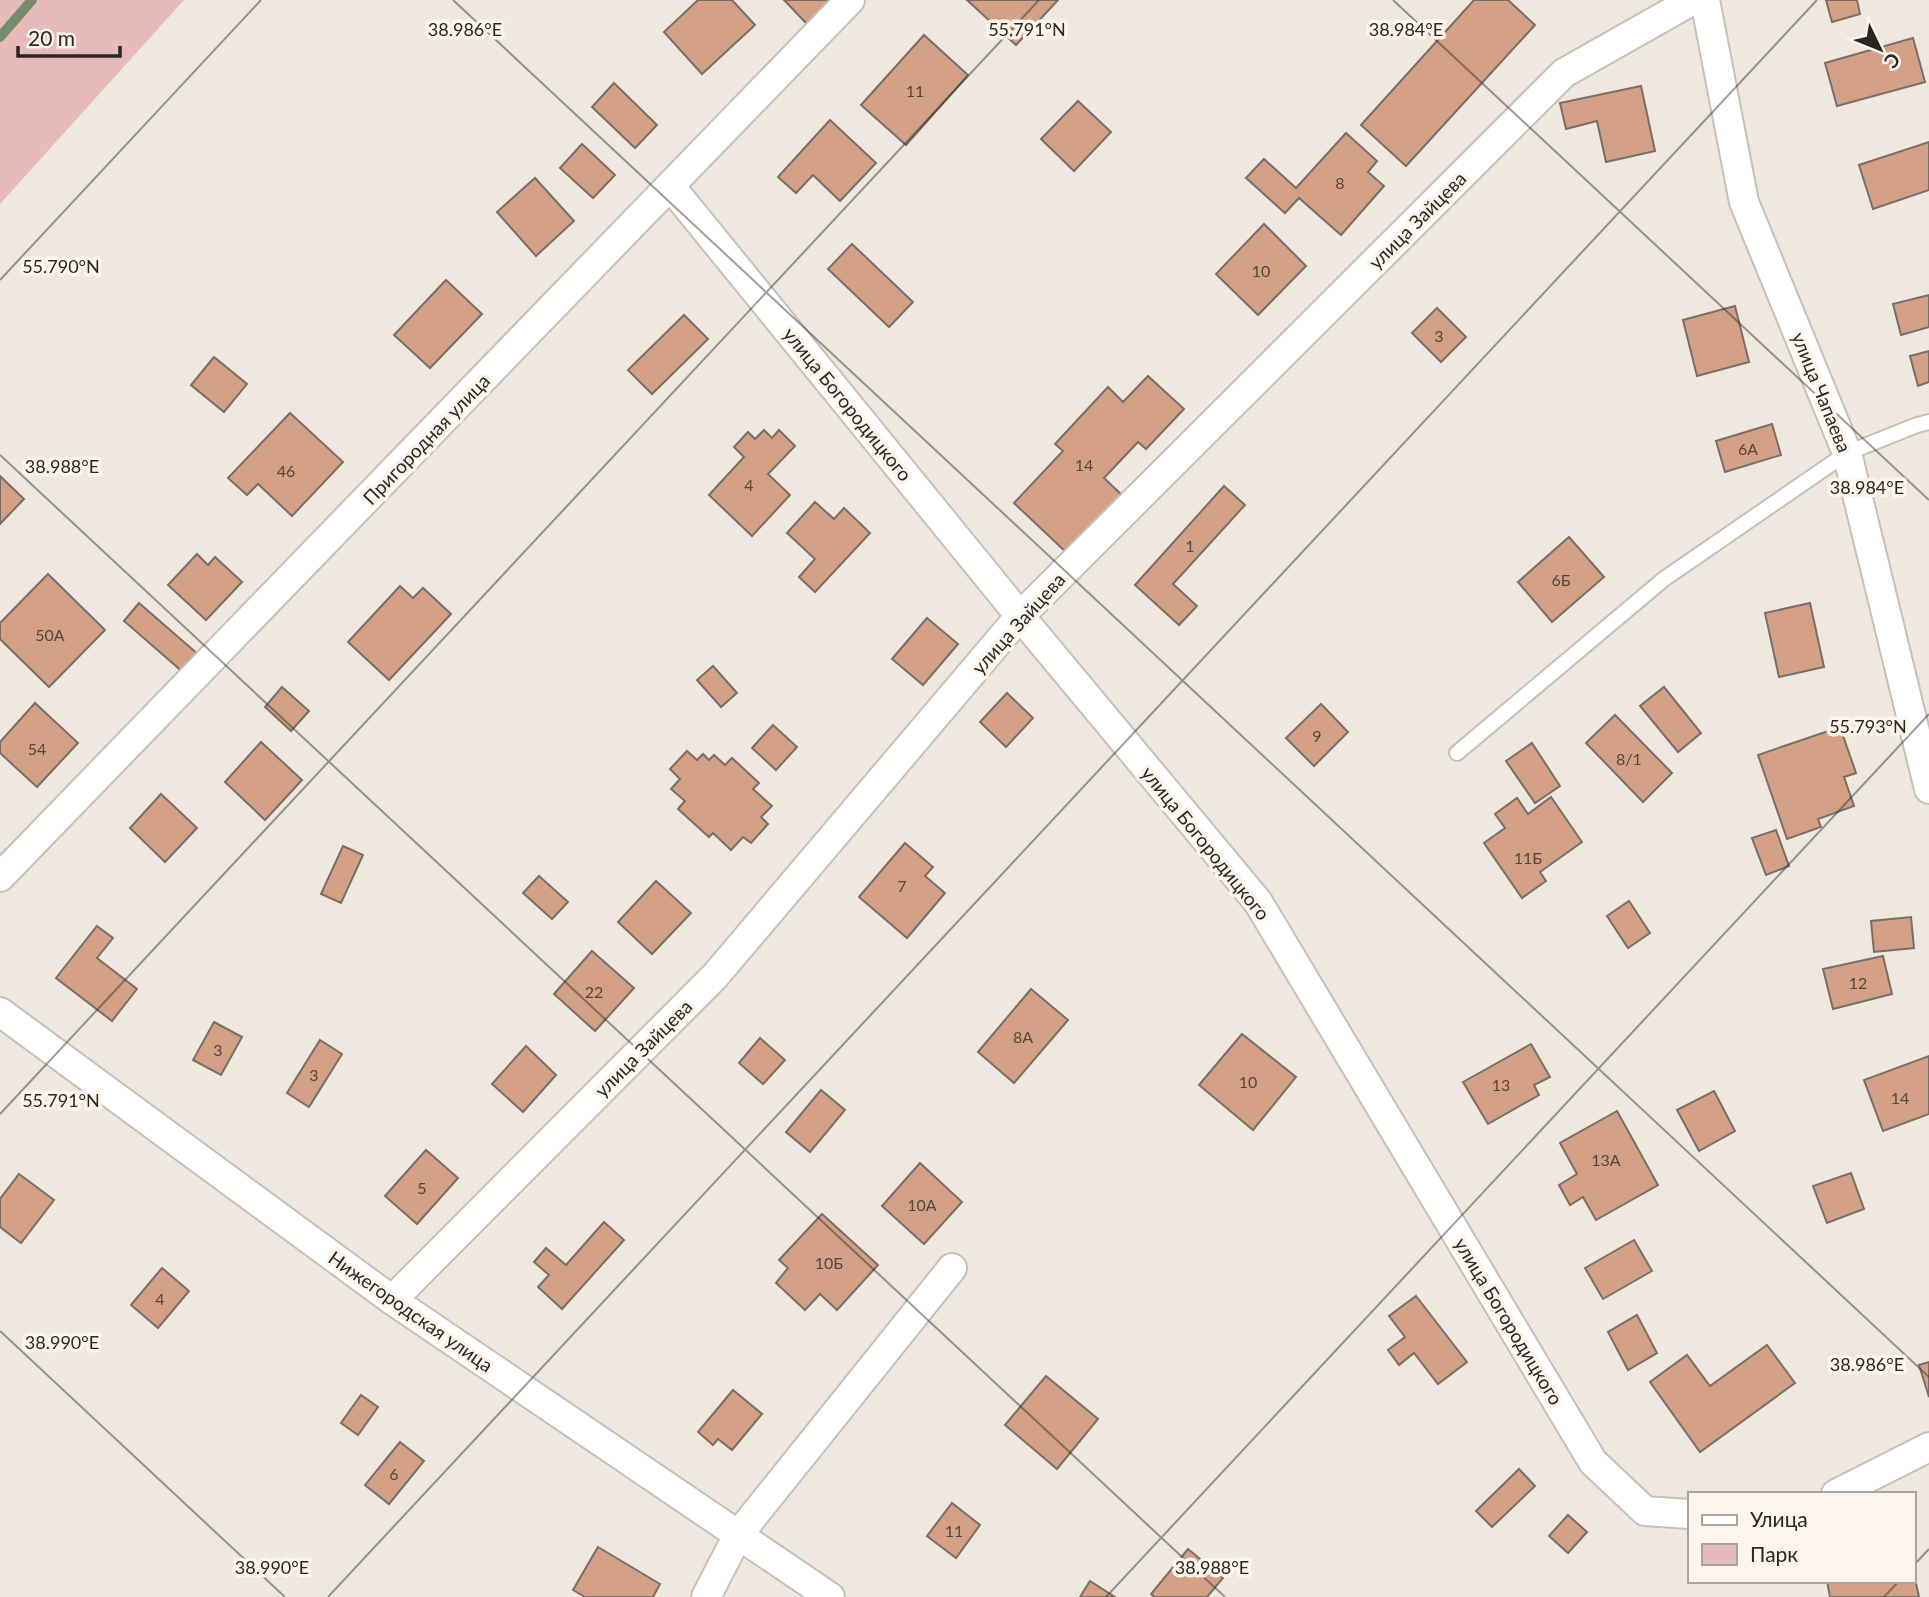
<svg xmlns="http://www.w3.org/2000/svg" width="1929" height="1597" font-family="Lato,sans-serif">
  <style>
    .green { fill: #e7bbbb }
    .lines { fill: none; stroke-linecap: round; stroke-linejoin: round }
    .stream { stroke: #778c6b; stroke-width: 10 }
    .building { fill: #d5a186; stroke: #796e68; stroke-width: 2 }
    .service-casing { stroke: #c7c0b6; stroke-width: 18 }
    .minor-casing { stroke: #c7c0b6; stroke-width: 32 }
    .service { stroke: #fff; stroke-width: 14 }
    .minor { stroke: #fff; stroke-width: 28 }
    .ticks { fill: none; stroke: #292723; stroke-width: 2; stroke-opacity: 0.45 }
    .labels { text-anchor: middle; dominant-baseline: central; stroke-width: 7; stroke-linejoin: round; paint-order: stroke }
    .number-label { font-size: 16px; fill: #54463c }
    .street-label { font-size: 19px; fill: #292723; stroke: #fdf5eb }
    .ticks-label { font-size: 18px; text-anchor: middle; fill: #292723; stroke: #fdf5eb; stroke-width: 7; stroke-linejoin: round; paint-order: stroke }
  </style>
  <rect width="100%" height="100%" fill="#efe8de"/>
  <polygon class="green" points="0,0 184,0 0,204"/>
  <g class="lines">
    <polyline class="stream" points="0,37 32,0"/>
  </g>
  <g class="building">
    <polygon points="698,0 732,0 755,25 702,74 664,32"/>
    <polygon points="784,0 833,0 807,24"/>
    <polygon points="967,0 1058,0 1016,45"/>
    <polygon points="1474,0 1508,0 1535,25 1406,166 1361,125"/>
    <polygon points="1826,0 1857,0 1860,14 1832,22"/>
    <polygon points="924,35 968,75 906,145 861,105"/>
    <polygon points="1913,38 1925,82 1837,106 1825,63"/>
    <polygon points="614,83 657,125 635,148 592,107"/>
    <polygon points="1641,86 1655,151 1606,162 1597,121 1566,129 1560,103"/>
    <polygon points="1078,101 1111,132 1074,171 1041,139"/>
    <polygon points="830,120 876,163 840,201 813,175 796,193 778,177"/>
    <polygon points="1346,133 1377,161 1368,172 1384,186 1341,235 1299,198 1285,213 1246,178 1264,159 1296,188"/>
    <polygon points="1929,142 1929,190 1873,209 1859,165"/>
    <polygon points="582,144 615,175 593,198 560,168"/>
    <polygon points="535,178 574,221 536,256 497,212"/>
    <polygon points="1264,224 1306,266 1258,315 1216,274"/>
    <polygon points="852,244 913,302 889,327 828,269"/>
    <polygon points="446,280 482,314 430,368 394,335"/>
    <polygon points="1929,295 1929,327 1901,335 1893,304"/>
    <polygon points="1735,306 1749,362 1697,376 1683,320"/>
    <polygon points="1437,308 1466,337 1441,362 1412,333"/>
    <polygon points="684,315 708,339 652,394 628,370"/>
    <polygon points="1929,351 1929,382 1918,386 1910,356"/>
    <polygon points="214,357 247,384 224,412 191,385"/>
    <polygon points="1148,376 1184,409 1146,449 1138,442 1104,478 1123,496 1068,554 1014,503 1063,451 1055,444 1108,387 1123,402"/>
    <polygon points="290,413 343,462 292,516 258,484 247,495 228,478"/>
    <polygon points="1772,424 1781,455 1725,472 1716,441"/>
    <polygon points="764,430 772,438 779,430 795,446 768,474 790,495 752,536 709,495 744,457 734,447 748,432 755,439"/>
    <polygon points="0,476 24,499 0,524"/>
    <polygon points="1224,486 1245,505 1173,584 1197,606 1179,625 1135,585"/>
    <polygon points="815,502 834,519 844,508 870,533 815,592 799,577 815,559 787,533"/>
    <polygon points="1569,537 1604,577 1552,622 1518,582"/>
    <polygon points="197,554 208,565 215,557 242,582 206,620 168,585"/>
    <polygon points="48,574 105,630 49,687 0,639 0,623"/>
    <polygon points="400,586 413,598 423,588 451,614 389,680 348,642"/>
    <polygon points="139,603 199,655 184,673 124,621"/>
    <polygon points="1810,603 1824,667 1779,677 1765,613"/>
    <polygon points="927,618 958,644 923,685 892,659"/>
    <polygon points="713,666 737,693 721,707 697,680"/>
    <polygon points="282,687 309,711 291,731 265,707"/>
    <polygon points="1664,687 1701,733 1678,752 1640,706"/>
    <polygon points="1007,693 1033,718 1006,747 980,722"/>
    <polygon points="35,703 78,743 37,787 0,753 0,742"/>
    <polygon points="1321,704 1348,732 1314,766 1286,738"/>
    <polygon points="1615,715 1672,773 1643,802 1586,743"/>
    <polygon points="773,725 797,747 776,770 752,748"/>
    <polygon points="1840,727 1856,773 1844,777 1854,806 1818,819 1821,827 1787,839 1758,755"/>
    <polygon points="261,742 302,780 265,820 225,782"/>
    <polygon points="1532,743 1560,786 1535,803 1506,761"/>
    <polygon points="687,751 697,760 703,754 709,760 714,755 725,765 732,758 759,783 753,789 772,806 761,817 768,824 751,843 743,837 731,850 713,833 709,837 678,809 685,801 671,789 680,779 670,769"/>
    <polygon points="161,794 197,828 165,862 130,828"/>
    <polygon points="1551,797 1582,842 1540,872 1546,881 1522,898 1484,843 1505,828 1495,814 1517,798 1528,814"/>
    <polygon points="1776,830 1789,866 1766,875 1752,838"/>
    <polygon points="905,843 933,867 925,876 945,893 907,938 859,897"/>
    <polygon points="343,846 363,855 341,903 321,894"/>
    <polygon points="539,876 568,902 552,919 523,893"/>
    <polygon points="656,881 691,913 652,954 618,922"/>
    <polygon points="1629,901 1650,933 1628,948 1607,916"/>
    <polygon points="1911,917 1914,948 1874,952 1871,921"/>
    <polygon points="97,926 113,938 97,958 137,989 112,1021 56,978"/>
    <polygon points="592,951 634,988 595,1031 554,994"/>
    <polygon points="1883,956 1892,994 1833,1009 1823,969"/>
    <polygon points="1031,989 1068,1020 1014,1083 978,1052"/>
    <polygon points="214,1022 242,1037 221,1075 193,1060"/>
    <polygon points="1242,1034 1296,1077 1253,1130 1199,1085"/>
    <polygon points="760,1038 785,1060 763,1084 739,1063"/>
    <polygon points="320,1040 342,1054 309,1107 287,1093"/>
    <polygon points="1531,1044 1550,1077 1534,1085 1539,1095 1488,1124 1463,1082"/>
    <polygon points="526,1046 556,1075 523,1112 492,1084"/>
    <polygon points="1929,1056 1929,1114 1883,1131 1864,1080"/>
    <polygon points="821,1090 845,1110 810,1152 786,1132"/>
    <polygon points="1714,1091 1735,1131 1699,1151 1677,1110"/>
    <polygon points="1617,1111 1658,1185 1596,1220 1583,1197 1570,1205 1559,1185 1577,1174 1560,1143"/>
    <polygon points="426,1150 458,1178 417,1224 385,1196"/>
    <polygon points="920,1163 962,1202 924,1244 882,1206"/>
    <polygon points="1851,1173 1864,1209 1827,1223 1813,1186"/>
    <polygon points="19,1174 54,1200 21,1243 0,1227 0,1199"/>
    <polygon points="822,1214 878,1265 837,1310 820,1294 805,1310 776,1283 788,1268 779,1260"/>
    <polygon points="604,1222 624,1240 562,1309 538,1287 549,1275 534,1262 546,1248 566,1265"/>
    <polygon points="1634,1240 1652,1271 1603,1299 1585,1268"/>
    <polygon points="162,1268 189,1291 158,1328 131,1305"/>
    <polygon points="1416,1296 1467,1362 1438,1384 1414,1353 1399,1365 1388,1350 1405,1337 1389,1316"/>
    <polygon points="1637,1315 1657,1353 1628,1370 1608,1332"/>
    <polygon points="1767,1345 1795,1383 1700,1452 1650,1382 1687,1355 1710,1386"/>
    <polygon points="1929,1362 1929,1397 1919,1365"/>
    <polygon points="1046,1376 1098,1419 1057,1469 1005,1425"/>
    <polygon points="733,1390 762,1414 732,1450 718,1439 713,1445 698,1432"/>
    <polygon points="361,1395 378,1407 358,1435 341,1423"/>
    <polygon points="400,1442 424,1461 389,1504 365,1485"/>
    <polygon points="1519,1469 1535,1486 1492,1527 1476,1511"/>
    <polygon points="952,1503 980,1525 956,1558 927,1536"/>
    <polygon points="1568,1515 1587,1532 1568,1553 1549,1536"/>
    <polygon points="598,1547 660,1584 653,1597 585,1597 573,1590"/>
    <polygon points="1188,1549 1223,1578 1207,1597 1155,1597 1151,1594"/>
    <polygon points="1913,1569 1919,1597 1830,1597 1827,1581 1913,1581"/>
    <polygon points="1090,1581 1115,1597 1080,1597"/>
  </g>
  <g class="lines">
    <g class="service-casing">
      <polyline id="service" points="1457,753 1664,579 1847,453 1917,425 1929,422"/>
    </g>
    <g class="minor-casing">
      <g id="minor">
        <polyline points="1705,0 1744,202 1847,453 1929,789"/>
        <polyline points="671,187 1020,616 1258,902 1593,1462 1645,1511 1689,1514"/>
        <polyline points="0,877 850,0"/>
        <polyline points="0,1012 392,1300 830,1597"/>
        <polyline points="392,1300 715,976 1020,616 1564,73 1693,0"/>
        <polyline points="1836,1494 1929,1447"/>
        <polyline points="706,1597 738,1535 952,1268"/>
      </g>
    </g>
    <use href="#service" class="service"/>
    <use href="#minor" class="minor"/>
  </g>
  <path class="ticks" d="M453,0L1929,1377M1393,0L1929,500M0,280L261,0M0,455L1225,1597M0,1114L1039,0M0,1331L285,1597M1913,1566L1929,1549M328,1597L1817,0M1106,1597L1929,714M1884,1597L1899,1581"/>
  <g class="labels">
    <g class="number-label">
      <text x="915" y="90">11</text>
      <text x="1340" y="182">8</text>
      <text x="1261" y="270">10</text>
      <text x="1439" y="335">3</text>
      <text x="1748" y="448">6А</text>
      <text x="1084" y="464">14</text>
      <text x="286" y="470">46</text>
      <text x="749" y="484">4</text>
      <text x="1190" y="545">1</text>
      <text x="1561" y="579">6Б</text>
      <text x="50" y="634">50А</text>
      <text x="1317" y="735">9</text>
      <text x="37" y="748">54</text>
      <text x="1629" y="758">8/1</text>
      <text x="1528" y="857">11Б</text>
      <text x="902" y="885">7</text>
      <text x="1858" y="982">12</text>
      <text x="594" y="991">22</text>
      <text x="1023" y="1036">8А</text>
      <text x="218" y="1049">3</text>
      <text x="314" y="1074">3</text>
      <text x="1248" y="1081">10</text>
      <text x="1501" y="1084">13</text>
      <text x="1900" y="1097">14</text>
      <text x="1606" y="1159">13А</text>
      <text x="422" y="1187">5</text>
      <text x="922" y="1204">10А</text>
      <text x="829" y="1262">10Б</text>
      <text x="160" y="1298">4</text>
      <text x="394" y="1473">6</text>
      <text x="954" y="1530">11</text>
    </g>
    <g class="street-label">
      <text transform="translate(1417 220) rotate(-45)">улица Зайцева</text>
      <text transform="translate(1822 392) rotate(68)">улица Чапаева</text>
      <text transform="translate(848 404) rotate(51)">улица Богородицкого</text>
      <text transform="translate(426 439) rotate(-46)">Пригородная улица</text>
      <text transform="translate(1018 623) rotate(-48)">улица Зайцева</text>
      <text transform="translate(1206 843) rotate(51)">улица Богородицкого</text>
      <text transform="translate(643 1048) rotate(-45)">улица Зайцева</text>
      <text transform="translate(411 1311) rotate(35)">Нижегородская улица</text>
      <text transform="translate(1509 1321) rotate(59)">улица Богородицкого</text>
    </g>
  </g>
  <g class="ticks-label">
    <text x="465" y="36">38.986°E</text>
    <text x="1406" y="36">38.984°E</text>
    <text x="1027" y="36">55.791°N</text>
    <text x="61" y="273">55.790°N</text>
    <text x="62" y="473">38.988°E</text>
    <text x="1867" y="494">38.984°E</text>
    <text x="1868" y="733">55.793°N</text>
    <text x="61" y="1107">55.791°N</text>
    <text x="62" y="1349">38.990°E</text>
    <text x="1867" y="1371">38.986°E</text>
    <text x="272" y="1574">38.990°E</text>
    <text x="1212" y="1574">38.988°E</text>
  </g>
  <rect x="1688" y="1492" width="228" height="91" fill="#fdf5eb" stroke="#a8a39b" stroke-width="2"/>
  <rect x="1702" y="1515" width="35" height="10" fill="#ffffff" stroke="#a8a39b" stroke-width="2"/>
  <text x="1750" y="1527" font-size="21" fill="#292723">Улица</text>
  <rect x="1702" y="1544" width="35" height="21" fill="#e7bbbb" stroke="#a8a39b" stroke-width="2"/>
  <text x="1750" y="1562" font-size="21" fill="#292723">Парк</text>
  <g transform="translate(1880 49) rotate(133)" stroke="#fdf5eb" stroke-width="5" paint-order="stroke">
  <path d="M0-5L12 26L0 18L-12 26Z" fill="#292723"/>
  <text y="-10" font-size="19" font-weight="bold" text-anchor="middle" fill="#292723">С</text>
  </g>
  <path d="M18 46v10h102v-10" fill="none" stroke="#292723" stroke-width="3.5"/>
  <text x="28" y="46" font-size="21" fill="#292723" stroke="#fdf5eb" stroke-width="5" paint-order="stroke">20 m</text>
</svg>
